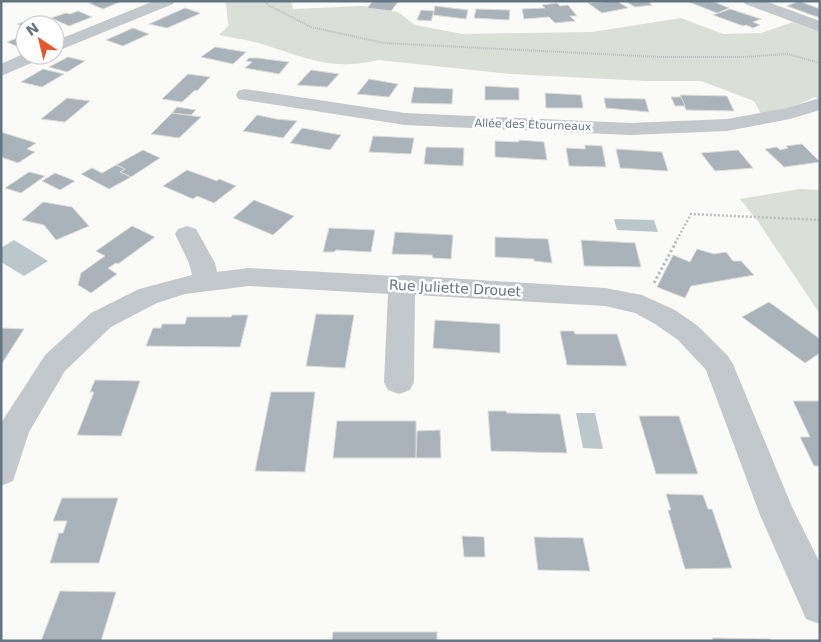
<svg xmlns="http://www.w3.org/2000/svg" width="821" height="642" font-family="'DejaVu Sans',sans-serif">
  <style>
    .green { fill: #dadfd7 }
    .water { fill: #bbc7cb }
    .building { fill: #aab3b9; stroke: #dcdcda }
    .lines { fill: none; stroke-linecap: round; stroke-linejoin: round }
    .path-far2 { stroke: #bbbfc2; stroke-width: 2; stroke-dasharray: 1 1; stroke-linecap: butt }
    .path-far1 { stroke: #bbbfc2; stroke-width: 2.5; stroke-dasharray: 2 2; stroke-linecap: butt }
    .path { stroke: #bbbfc2; stroke-width: 3; stroke-dasharray: 2.5 2.5; stroke-linecap: butt }
    .minor { fill: #c3c8cc; fill-rule: evenodd }
    .labels { text-anchor: middle; dominant-baseline: central; stroke-width: 5; stroke-linejoin: round; paint-order: stroke }
    .far-street-label { font-size: 11px; fill: #657683; stroke: #fff }
    .street-label { font-size: 14px; fill: #657683; stroke: #fff }
  </style>
  <rect width="100%" height="100%" fill="#fafaf8"/>
  <g class="green">
    <path d="M225,1H291L293,9L363,6L398,12L415,25L462,34L592,32L681,18L723,34L761,33L793,22L820,32V100L815,97L792,107L761,114L754,101L701,81H646L510,74L378,60C329,72 303,56 258,43C245,39 232,38 219,35L229,25C226,17 228,10 225,1Z"/>
    <polygon points="800,189 820,190 820,314 759,223 740,199"/>
  </g>
  <g class="water">
    <polygon points="614,219 654,220 658,232 617,230"/>
    <polygon points="14,240 48,261 24,276 1,262 1,248"/>
    <polygon points="576,413 595,413 603,449 583,448"/>
  </g>
  <g class="building">
    <polygon points="95,1 122,1 103,9 89,3"/>
    <polygon points="373,1 389,1 398,2 391,11 367,8"/>
    <polygon points="617,1 628,8 602,13 588,3"/>
    <polygon points="625,1 655,1 649,3 652,5 635,7"/>
    <polygon points="712,1 729,8 717,13 689,2"/>
    <polygon points="799,1 820,9 820,18 787,6"/>
    <polygon points="557,3 560,6 568,5 577,16 570,16 575,21 555,23 549,17 524,19 522,9 545,8 542,5"/>
    <polygon points="435,6 468,10 466,19 433,15"/>
    <polygon points="185,8 200,13 199,14 167,28 149,24"/>
    <polygon points="476,9 510,10 509,20 474,18"/>
    <polygon points="730,9 761,19 753,22 760,25 753,28 746,25 743,26 713,15"/>
    <polygon points="421,10 434,11 431,21 417,20"/>
    <polygon points="78,11 92,17 69,26 51,18 66,13 70,14"/>
    <polygon points="38,18 50,23 41,25 25,25 25,27 17,24"/>
    <polygon points="133,28 149,34 123,46 106,40"/>
    <polygon points="25,35 25,44 18,47 7,42"/>
    <polygon points="215,47 246,52 233,64 201,57"/>
    <polygon points="68,57 85,61 67,72 49,67"/>
    <polygon points="249,58 257,58 289,62 279,74 245,68 252,62 246,61"/>
    <polygon points="43,69 64,74 42,87 21,82"/>
    <polygon points="311,70 339,74 327,87 297,85"/>
    <polygon points="188,74 210,77 197,91 195,90 182,102 162,99"/>
    <polygon points="369,79 398,84 389,97 357,94"/>
    <polygon points="485,86 519,88 519,100 485,100"/>
    <polygon points="414,87 453,89 452,104 411,103"/>
    <polygon points="545,93 581,95 583,108 546,108"/>
    <polygon points="680,95 727,96 734,111 686,110"/>
    <polygon points="671,97 681,97 685,106 675,106"/>
    <polygon points="67,98 90,101 65,122 41,119"/>
    <polygon points="604,98 645,99 649,112 606,108"/>
    <polygon points="177,107 196,110 191,115 172,113"/>
    <polygon points="172,113 201,117 179,138 151,134"/>
    <polygon points="257,115 276,119 297,121 283,138 243,131"/>
    <polygon points="302,128 341,135 330,150 290,143"/>
    <polygon points="1,132 36,143 27,149 35,152 18,163 1,157"/>
    <polygon points="373,136 414,138 411,154 369,152"/>
    <polygon points="519,140 544,142 547,160 495,157 495,141 519,142"/>
    <polygon points="802,144 820,162 784,167 765,149 777,147 780,150 788,148 786,146"/>
    <polygon points="585,145 602,146 606,167 569,166 566,148 585,149"/>
    <polygon points="426,147 464,148 463,166 424,164"/>
    <polygon points="616,149 662,152 668,171 620,168"/>
    <polygon points="143,150 160,158 131,177 120,172 125,169 116,165"/>
    <polygon points="738,150 753,168 715,171 701,153"/>
    <polygon points="116,165 125,169 120,172 131,177 109,189 81,174 92,168 102,173"/>
    <polygon points="187,170 217,181 219,179 236,186 214,203 197,196 193,199 163,186"/>
    <polygon points="29,172 45,176 21,193 5,188"/>
    <polygon points="55,173 75,181 60,190 42,181"/>
    <polygon points="254,200 294,216 273,235 233,218"/>
    <polygon points="43,202 72,207 89,226 56,240 44,225 22,220"/>
    <polygon points="132,226 155,237 118,264 116,263 108,268 117,274 91,293 78,285 81,273 105,256 96,251"/>
    <polygon points="329,228 375,230 371,252 336,250 334,252 323,252"/>
    <polygon points="395,232 453,235 451,259 433,258 432,255 392,254"/>
    <polygon points="495,237 548,239 552,263 534,261 534,259 495,257"/>
    <polygon points="581,240 635,243 641,267 584,266"/>
    <polygon points="697,249 714,254 726,252 733,261 741,261 754,275 691,286 685,298 657,287 673,255 690,262"/>
    <polygon points="769,302 820,339 820,353 805,363 742,317"/>
    <polygon points="316,314 354,315 345,368 306,366"/>
    <polygon points="232,315 248,315 240,347 146,346 153,328 161,328 162,324 185,324 187,317 231,317"/>
    <polygon points="435,320 500,324 500,353 433,348"/>
    <polygon points="1,328 24,329 1,365"/>
    <polygon points="560,331 574,331 575,334 617,334 627,366 567,365"/>
    <polygon points="95,380 140,381 121,436 77,435 94,392 90,392"/>
    <polygon points="271,392 315,392 305,472 255,471"/>
    <polygon points="793,401 820,401 820,466 814,466 800,437 810,437"/>
    <polygon points="488,411 506,411 507,413 560,414 567,453 491,451"/>
    <polygon points="639,416 679,416 698,474 656,474"/>
    <polygon points="337,421 416,421 416,458 333,458"/>
    <polygon points="440,430 441,458 416,458 417,431"/>
    <polygon points="666,494 703,495 708,509 712,509 732,568 685,569 668,510 671,510"/>
    <polygon points="62,498 118,498 99,563 50,563 59,533 63,533 67,521 53,521"/>
    <polygon points="462,536 484,537 485,557 464,557"/>
    <polygon points="534,537 583,538 590,571 538,570"/>
    <polygon points="60,591 116,592 101,641 41,641"/>
    <polygon points="333,632 437,632 437,641 332,641"/>
    <polygon points="712,638 770,639 771,641 713,641"/>
  </g>
  <g class="lines">
    <polyline class="path-far2" points="264,1 268,5 311,27 384,43 660,57 744,57 787,54 820,63"/>
    <polyline class="path-far1" points="675,243 691,214 820,220"/>
    <polyline class="path" points="654,283 676,242"/>
    <g class="minor">
      <polygon points="154,1 175,1 173,4 55,52 55,41"/>
      <polygon points="743,1 765,1 820,21 820,32 745,4"/>
      <polygon points="25,53 25,55 44,55 41,59 1,76 1,64"/>
      <polygon points="245,89 405,113 630,123 727,119 787,108 820,98 820,110 790,119 727,131 630,135 405,125 238,99 236,95 238,91"/>
      <polygon points="187,226 196,229 215,263 217,272 249,268 397,276 402,275 605,288 642,295 675,310 698,326 728,356 733,364 792,507 820,563 820,624 806,619 760,515 706,370 678,340 655,324 635,313 605,306 415,295 414,382 410,390 399,394 388,390 384,382 388,294 249,286 185,294 157,303 111,327 65,371 29,432 13,481 1,486 1,423 45,355 91,313 139,289 192,275 189,263 175,234 178,229"/>
    </g>
  </g>
  <g class="labels">
    <g class="far-street-label">
      <text transform="translate(533 125) rotate(2)">Allée des Étourneaux</text>
    </g>
    <g class="street-label">
      <text transform="translate(455 288) rotate(3)">Rue Juliette Drouet</text>
    </g>
  </g>
  <rect width="821" height="642" fill="none" stroke="#657683" stroke-width="5"/>
  <g transform="translate(40 40) rotate(325)"><circle r="24" fill="#ffffff" stroke="#c1c8cd"/>
  <path d="M0-4L9 19L0 12L-9 19Z" fill="#e4572e"/>
  <text y="-8" font-size="14" font-weight="bold" text-anchor="middle" fill="#657683">N</text>
  </g>
</svg>
